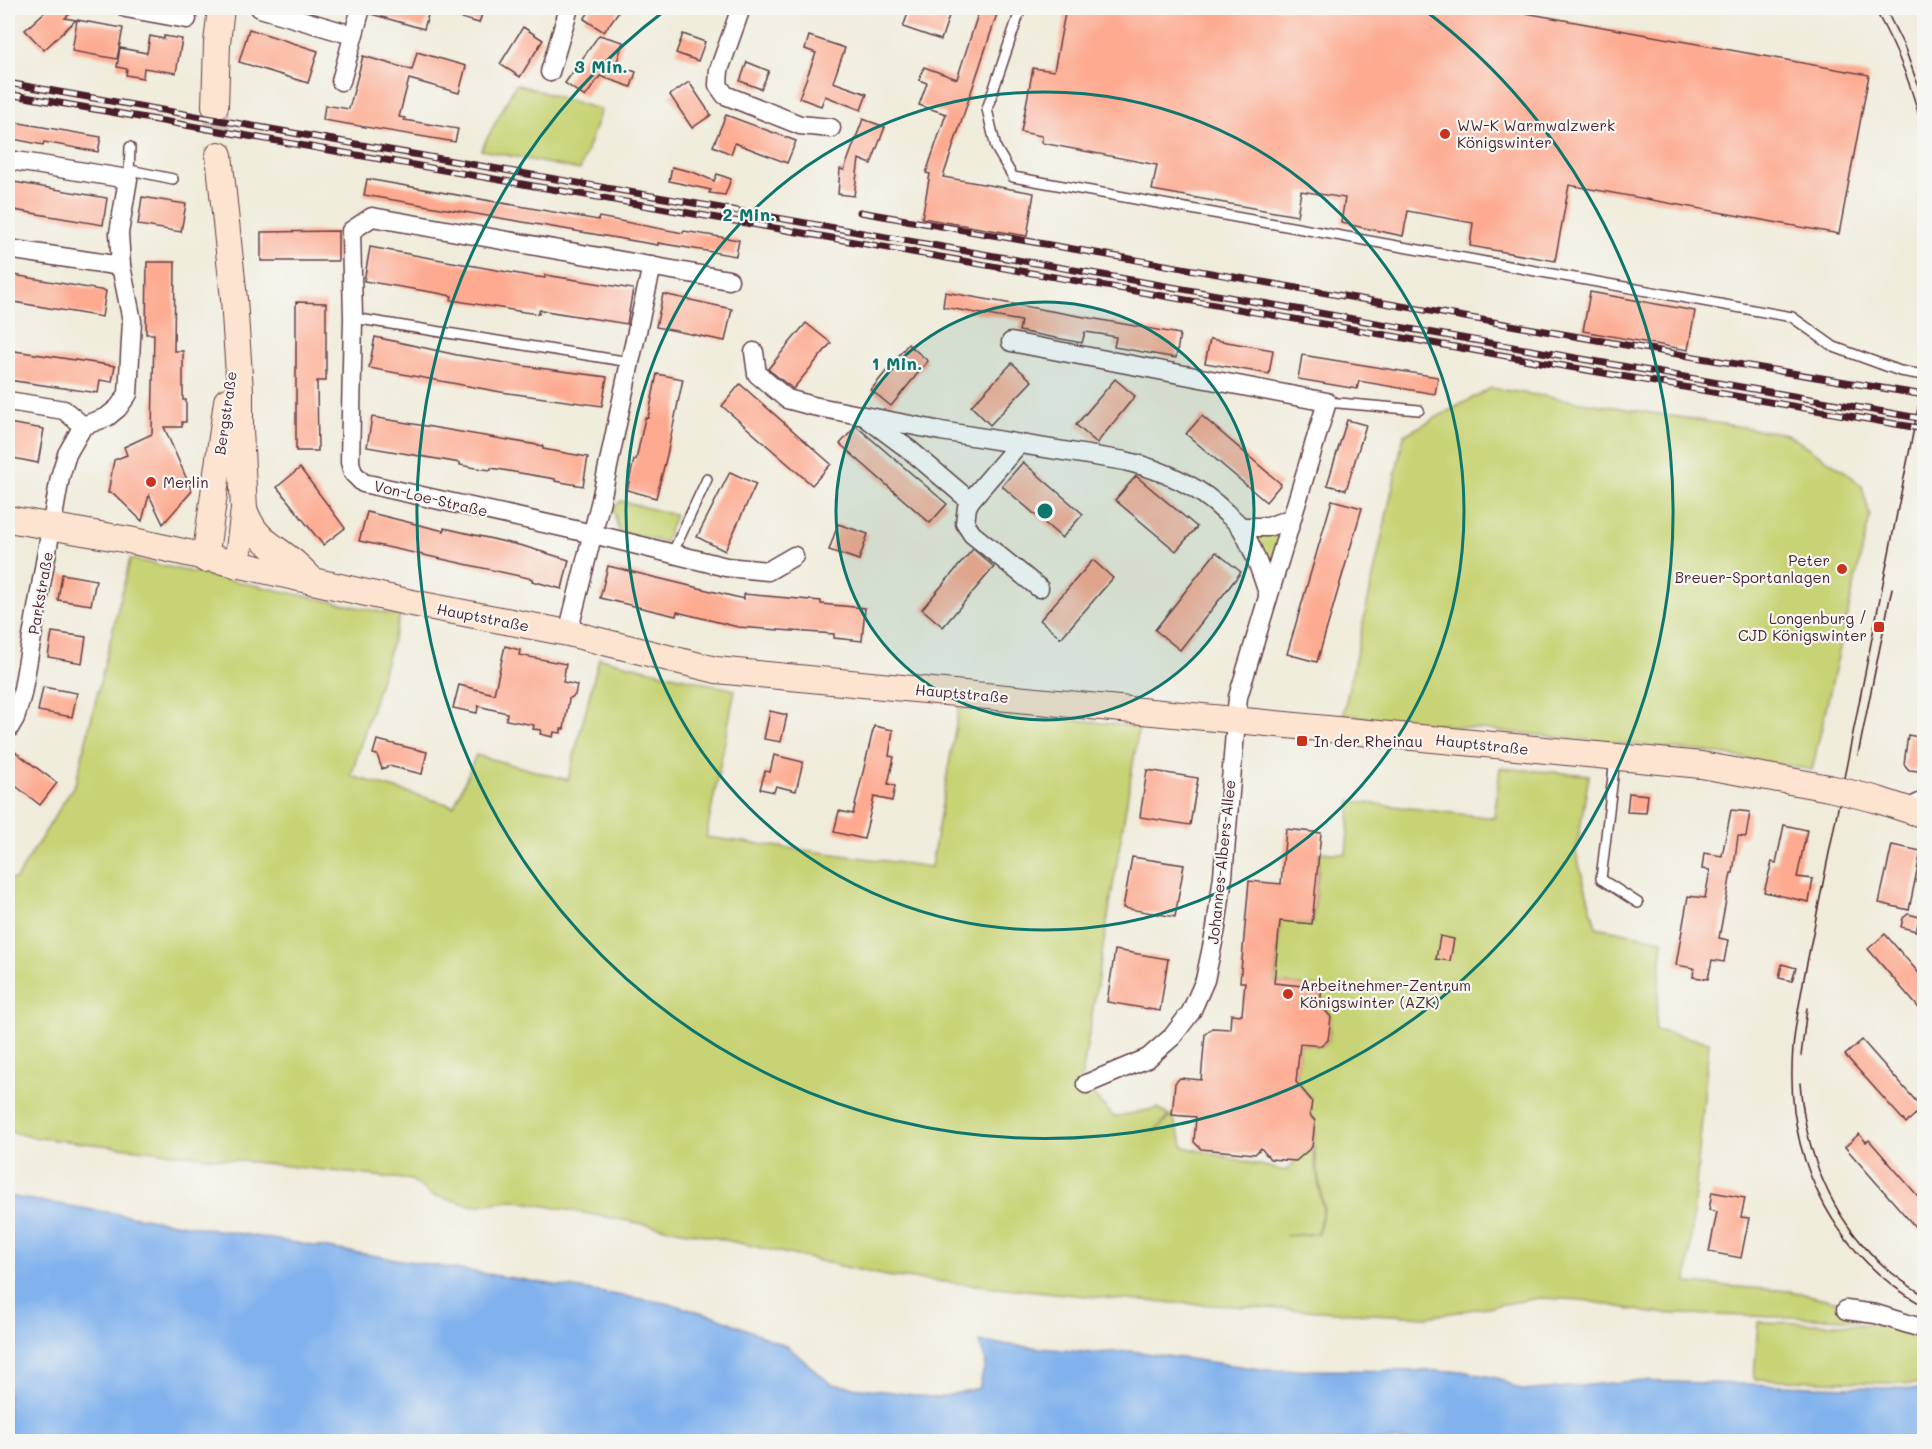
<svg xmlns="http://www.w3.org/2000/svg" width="1932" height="1449" font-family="Mali,sans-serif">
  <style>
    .green { fill: #c7d375; stroke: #887950; stroke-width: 1.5 }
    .water { fill: #82b2ed; stroke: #66688c; stroke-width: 1.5 }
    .building { fill: #fdaa90 }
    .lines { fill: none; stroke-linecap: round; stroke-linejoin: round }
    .secondary-tunnel { stroke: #cfc3b8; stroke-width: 26; stroke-dasharray: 26 13; stroke-linecap: butt }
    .lane-casing { stroke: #633e45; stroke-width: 12 }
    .street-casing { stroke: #633e45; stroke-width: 21 }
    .secondary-casing { stroke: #633e45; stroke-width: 28 }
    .lane { stroke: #fff; stroke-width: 9 }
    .street { stroke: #fff; stroke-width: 18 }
    .secondary { stroke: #fde4d1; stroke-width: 26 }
    .tram { stroke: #4a1f2b; stroke-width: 1.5 }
    .rail-casing { stroke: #4a1f2b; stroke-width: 7 }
    .rail { stroke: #f6f6f2; stroke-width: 4.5; stroke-dasharray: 14; stroke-linecap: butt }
    .secondary-bridge-casing { stroke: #633e45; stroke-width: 28; stroke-linecap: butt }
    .secondary-bridge { stroke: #fde4d1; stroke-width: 26 }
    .ring { fill: none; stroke: #0f766e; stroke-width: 3 }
    .poi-dot { fill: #c8321e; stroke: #f6f6f2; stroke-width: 2 }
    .labels { text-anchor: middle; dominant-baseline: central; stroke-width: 4.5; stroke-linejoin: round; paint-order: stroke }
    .poi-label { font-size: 15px; fill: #4a1f2b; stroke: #f6f6f2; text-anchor: start }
    .street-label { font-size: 15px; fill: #4a1f2b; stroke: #f6f6f2 }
    .centre { fill: #0f766e; stroke: #f6f6f2; stroke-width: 3 }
    .ring-label { font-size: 18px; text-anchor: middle; font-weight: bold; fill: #0f766e; stroke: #f6f6f2; stroke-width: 4.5; stroke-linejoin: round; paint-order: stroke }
  </style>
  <rect width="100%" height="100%" fill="#f6f6f2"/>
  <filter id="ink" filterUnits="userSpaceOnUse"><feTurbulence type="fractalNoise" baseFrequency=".0167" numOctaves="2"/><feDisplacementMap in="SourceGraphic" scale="12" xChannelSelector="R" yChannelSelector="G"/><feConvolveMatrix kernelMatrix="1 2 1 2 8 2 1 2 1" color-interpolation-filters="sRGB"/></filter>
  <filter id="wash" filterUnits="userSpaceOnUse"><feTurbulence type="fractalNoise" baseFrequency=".008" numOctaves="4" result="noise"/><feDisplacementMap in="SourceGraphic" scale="24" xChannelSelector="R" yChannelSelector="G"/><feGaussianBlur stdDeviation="1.35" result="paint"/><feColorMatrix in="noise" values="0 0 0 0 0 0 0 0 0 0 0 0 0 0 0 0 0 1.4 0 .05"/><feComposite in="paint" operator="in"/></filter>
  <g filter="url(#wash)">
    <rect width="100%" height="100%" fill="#f0ecdb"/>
    <g class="green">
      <polygon points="516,84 601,110 580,170 481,150"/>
      <polygon points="1491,388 1787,434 1846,472 1862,486 1870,516 1812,770 1714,753 1343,715 1404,435"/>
      <polygon points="621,501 675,515 665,542 619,532 613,508"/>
      <polygon points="1284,529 1269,571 1253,536"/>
      <polygon points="130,559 400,616 351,776 454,806 476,755 568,780 599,658 735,690 706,837 931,867 959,707 1139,727 1081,1082 1114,1117 1158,1108 1169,1116 1154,1132 1172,1115 1184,1147 1285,1171 1312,1147 1323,1210 1317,1233 1285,1236 1318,1234 1324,1210 1314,1148 1315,1121 1313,1117 1308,1116 1308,1111 1311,1111 1310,1098 1301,1087 1296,1086 1300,1044 1322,1046 1329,1040 1331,1017 1325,1009 1320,1009 1322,987 1275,983 1281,916 1297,917 1296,923 1313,924 1320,852 1346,854 1351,801 1494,818 1500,768 1589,775 1576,853 1596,927 1663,940 1655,1030 1709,1042 1687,1283 1790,1291 1843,1303 1882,1320 1651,1313 1584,1300 1540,1298 1427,1317 1125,1300 886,1276 699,1234 513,1200 474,1206 432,1195 411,1180 31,1137 8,1131 8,879 16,879 76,782"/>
      <polygon points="1758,1322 1887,1325 1924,1336 1924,1384 1754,1379"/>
    </g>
    <polygon class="water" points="8,1196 666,1303 715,1316 788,1347 831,1384 937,1398 979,1388 986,1362 979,1342 1094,1353 1131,1351 1268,1370 1461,1371 1496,1378 1524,1391 1632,1381 1924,1389 1924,1441 8,1441"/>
    <g id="blocks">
      <g class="building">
        <polygon points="49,8 77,8 65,18 76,20 44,50 25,30"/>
        <polygon points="372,8 430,8 424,29 371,14"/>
        <polygon points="441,8 484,8 479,23 440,12"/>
        <polygon points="592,8 621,8 604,32 584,19"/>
        <polygon points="910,8 923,8 949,16 941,40 903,27"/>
        <polygon points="980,8 999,8 943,177 1034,193 1027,236 922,218 930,174 926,173 946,114 919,105 927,83 919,80 924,67 957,79"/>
        <polygon points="1066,8 1497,8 1869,75 1839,234 1569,185 1555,261 1470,246 1473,223 1408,211 1403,236 1341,223 1345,198 1301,191 1297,216 1152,190 1157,165 1042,143 1042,136 1021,132 1033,68 1054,71"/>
        <polygon points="77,20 123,28 117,59 72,51"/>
        <polygon points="523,27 543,40 520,77 500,64"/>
        <polygon points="249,29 318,51 308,83 239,62"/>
        <polygon points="683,34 705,42 698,61 676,53"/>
        <polygon points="599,35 623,42 616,65 636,72 631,87 600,76 585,97 565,83"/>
        <polygon points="150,36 164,39 164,36 182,39 176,73 144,68 143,78 126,75 127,69 117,67 120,48 147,53"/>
        <polygon points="809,36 845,48 833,82 867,94 861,110 825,96 821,106 799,98 816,53 805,49"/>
        <polygon points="417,52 466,66 459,93 409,79 399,117 405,118 404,120 458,129 455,142 323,120 325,105 349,109 363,56 412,70"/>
        <polygon points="747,62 769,71 761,89 740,81"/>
        <polygon points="689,82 711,115 692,128 670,95"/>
        <polygon points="726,115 796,141 787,163 735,143 731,154 713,146"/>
        <polygon points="863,119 885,127 871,164 859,159 854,196 838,194 840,169 844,170"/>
        <polygon points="8,121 101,137 98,152 44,142 43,145 8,138"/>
        <polygon points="672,167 693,172 714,181 717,174 731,179 725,195 709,193 711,190 669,181"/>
        <polygon points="367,179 598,220 599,217 683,233 684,231 739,240 736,256 658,243 658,245 364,195"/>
        <polygon points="8,181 107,198 103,225 8,209"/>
        <polygon points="142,197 186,204 181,232 138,225"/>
        <polygon points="338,231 338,261 261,261 261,232"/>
        <polygon points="370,247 530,276 545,278 545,275 633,289 627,324 539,310 539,314 524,312 451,300 452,296 437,293 364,281"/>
        <polygon points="147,262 175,262 174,351 183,351 183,400 186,400 186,422 182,422 182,427 164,427 192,491 163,524 149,495 142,521 114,494 108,493 114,460 127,455 124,447 152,434 154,334 146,334"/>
        <polygon points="8,274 106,291 102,317 8,301"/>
        <polygon points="945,292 1180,334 1176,358 1114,347 1116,337 1100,334 1085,332 1082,343 1019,331 1021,321 943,307"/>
        <polygon points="1590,292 1695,311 1688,350 1583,331"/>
        <polygon points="663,294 732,309 725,341 656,327"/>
        <polygon points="296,302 326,303 326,381 317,381 318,451 296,451"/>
        <polygon points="806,323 831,343 793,389 768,369"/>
        <polygon points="375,337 457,355 524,366 607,377 602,406 501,392 369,368"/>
        <polygon points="1210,339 1273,350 1269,374 1205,363"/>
        <polygon points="908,344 928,361 891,406 871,390"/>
        <polygon points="8,350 115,366 112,382 100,380 98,393 8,380"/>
        <polygon points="1302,355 1438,377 1435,394 1359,381 1357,389 1298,379"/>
        <polygon points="1012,363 1032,381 990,425 971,406"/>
        <polygon points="657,374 683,379 667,455 656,498 627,490 634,460 636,460 645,418 648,418"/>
        <polygon points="1115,379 1135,396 1097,443 1076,425"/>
        <polygon points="740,384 831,464 812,485 722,406"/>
        <polygon points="1202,416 1281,484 1266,502 1186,434"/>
        <polygon points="372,417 543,446 543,449 588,457 583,486 555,481 555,479 491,468 491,470 475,468 460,465 460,463 367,447"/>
        <polygon points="1347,420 1366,425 1346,490 1327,485"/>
        <polygon points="8,423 44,429 38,463 8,457"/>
        <polygon points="856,426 947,504 930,523 840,444"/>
        <polygon points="1023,462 1083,514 1062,538 1002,486"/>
        <polygon points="300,468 345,528 323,545 277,487"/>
        <polygon points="730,472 756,484 725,551 697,537"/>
        <polygon points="1136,476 1197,527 1176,551 1115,500"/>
        <polygon points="1332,500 1362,508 1317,662 1287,654"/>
        <polygon points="367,512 444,531 444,528 523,546 569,560 562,589 532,581 533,579 359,541"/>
        <polygon points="838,524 868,534 859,560 829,550"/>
        <polygon points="973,549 994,567 943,627 922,609"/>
        <polygon points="1216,552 1241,572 1180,650 1155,630"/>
        <polygon points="1093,560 1113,578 1061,638 1040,620"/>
        <polygon points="608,566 744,599 744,594 821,601 821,604 865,608 862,641 834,638 834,634 738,627 677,612 676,616 600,598"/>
        <polygon points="62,574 96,580 91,605 58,600"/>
        <polygon points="52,632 86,637 82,663 48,657"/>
        <polygon points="505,646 520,650 519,655 566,664 563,682 577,685 575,695 569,699 564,729 561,729 561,733 554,732 553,737 540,734 541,730 533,729 534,725 506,720 507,713 478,706 477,713 453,708 459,685 494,694"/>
        <polygon points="43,687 77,693 72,717 38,711"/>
        <polygon points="770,711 787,715 781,742 764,739"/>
        <polygon points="874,726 893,730 889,756 894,757 888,784 895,786 892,801 874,797 864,839 834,832 839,811 853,814"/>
        <polygon points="1908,735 1924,738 1924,765 1919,771 1909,770 1904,764"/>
        <polygon points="377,740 427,752 422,774 389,766 382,769 377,755 373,754"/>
        <polygon points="14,751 57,783 40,805 8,780 8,759"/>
        <polygon points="774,755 803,762 796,791 776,786 774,792 760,789 765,771 770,772"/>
        <polygon points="1147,770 1198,778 1190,825 1140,817"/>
        <polygon points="1629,793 1648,795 1646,813 1627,812"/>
        <polygon points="1731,810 1750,812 1746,837 1738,836 1733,873 1731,873 1719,938 1728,940 1724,962 1712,960 1708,979 1693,977 1694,968 1676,965 1688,896 1705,898 1710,870 1702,869 1704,853 1722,856"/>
        <polygon points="1784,825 1807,830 1797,877 1813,879 1809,902 1764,892 1772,862 1776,863"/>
        <polygon points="1286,829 1321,833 1312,924 1280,921 1274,983 1322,988 1320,1005 1331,1017 1328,1040 1321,1046 1300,1044 1296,1082 1312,1101 1310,1115 1315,1121 1312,1147 1296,1161 1270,1159 1261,1148 1255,1154 1201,1149 1194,1142 1196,1117 1172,1115 1175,1083 1180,1078 1201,1080 1205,1034 1212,1028 1230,1029 1231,1014 1242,1015 1245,982 1240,982 1249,881 1281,884"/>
        <polygon points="1892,845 1921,851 1909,910 1879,903"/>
        <polygon points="1132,857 1184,865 1175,917 1123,908"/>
        <polygon points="1908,914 1920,917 1916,931 1901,927 1903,918"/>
        <polygon points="1885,934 1924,979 1924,1014 1868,949"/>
        <polygon points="1440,936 1454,939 1450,961 1436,959"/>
        <polygon points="1115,950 1168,959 1160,1011 1107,1002"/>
        <polygon points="1782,964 1796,968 1792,981 1779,978"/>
        <polygon points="1862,1040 1922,1108 1906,1123 1845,1055"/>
        <polygon points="1859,1134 1866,1142 1869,1140 1924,1203 1924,1237 1845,1147"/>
        <polygon points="1712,1192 1745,1198 1741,1217 1749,1218 1741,1258 1709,1252 1717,1212 1709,1210"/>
      </g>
    </g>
  </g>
  <g filter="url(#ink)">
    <use href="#blocks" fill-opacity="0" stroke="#633e45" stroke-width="1.5"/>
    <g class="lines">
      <polyline class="secondary-tunnel" points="215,106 219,155"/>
      <g class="lane-casing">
        <g id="lane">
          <polyline points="1021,8 987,109 996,148 1013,177 1792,317 1834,347 1900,371 1924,375"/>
          <polyline points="130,170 173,179"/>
          <polyline points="129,174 130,147"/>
          <polyline points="353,318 630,362"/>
          <polyline points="1327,402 1419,410"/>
          <polyline points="672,554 707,479"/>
          <polyline points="1615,759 1601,879 1638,903"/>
          <polyline points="1907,804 1924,796"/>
        </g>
      </g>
      <g class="street-casing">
        <g id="street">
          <polyline points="126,8 187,19"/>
          <polyline points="260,8 352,35"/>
          <polyline points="741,8 719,70 718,85 725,95 800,125 831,128"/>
          <polyline points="550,72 569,8"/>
          <polyline points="341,81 361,8"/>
          <polyline points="8,249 121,266"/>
          <polyline points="729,280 372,217 351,231 353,318 350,462 353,473 363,483 593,534 726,567 768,571 794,556"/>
          <polyline points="1011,342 1327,402 1238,697 1223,876 1216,928 1205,980 1191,1012 1172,1037 1148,1058 1086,1084"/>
          <path d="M754,352L757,374L787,399L813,406L941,431L1125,461C1163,470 1198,485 1226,513C1232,518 1238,523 1242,529C1254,550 1261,571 1268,593"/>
          <polyline points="8,401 64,410 83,426"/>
          <polyline points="868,419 911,451 970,501 1018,445"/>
          <polyline points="970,501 967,507 965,523 972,534 1039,588"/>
          <polyline points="1241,527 1268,527 1292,518"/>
          <polyline points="568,633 601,500 630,362 652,266"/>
          <polyline points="8,730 15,718 22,694 60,477 67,454 83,426 107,417 118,408 128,394 132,321 121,266 119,233 128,179 16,161"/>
          <polyline points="1846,1310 1876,1314 1924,1329"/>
        </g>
      </g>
      <g class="secondary-casing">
        <g id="secondary">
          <polyline points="215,106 217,43 221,8"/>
          <polyline points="219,155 234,299 240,391 240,429 244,509 237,565"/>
          <path d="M244,509C254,537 266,541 288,558C297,564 305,573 313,581"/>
          <polyline points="8,519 129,540 407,602 568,633 716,670 1701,765 1829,788"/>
          <polyline points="205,559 227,401"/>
          <polyline points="1875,799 1924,815"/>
        </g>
      </g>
      <use href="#lane" class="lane"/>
      <use href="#street" class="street"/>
      <use href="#secondary" class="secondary"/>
      <g class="tram">
        <path d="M1874,8C1897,48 1915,92 1924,138"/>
        <polyline points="1885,8 1904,46 1924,102"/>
        <path d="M1924,378L1803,983C1798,1012 1792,1041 1792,1070C1790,1167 1838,1258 1924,1306"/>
        <polyline points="1858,755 1892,588"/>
        <polyline points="1801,1056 1807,1008"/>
        <path d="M1800,1083C1807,1172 1845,1249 1924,1295"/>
      </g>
      <g class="rail-casing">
        <g id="rail">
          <polyline points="8,83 1924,419"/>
          <polyline points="8,94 1924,429"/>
          <polyline points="860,212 1689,356 1924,395"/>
        </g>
      </g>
      <use href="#rail" class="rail"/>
      <g class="secondary-bridge-casing">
        <polyline id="secondary-bridge" points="1829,788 1875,799"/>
      </g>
      <use href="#secondary-bridge" class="secondary-bridge"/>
    </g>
  </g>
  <circle cx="1045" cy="511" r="209" fill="#0f766e" fill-opacity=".12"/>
  <g class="ring">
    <circle cx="1045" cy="511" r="209"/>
    <circle cx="1045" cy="511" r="419"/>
    <path d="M1423 9A628 628 0 1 1 667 9"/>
  </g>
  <g class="poi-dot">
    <circle cx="1445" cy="134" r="6"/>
    <circle cx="151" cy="482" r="6"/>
    <circle cx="1842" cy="569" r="6"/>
    <rect x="1873" y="621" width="12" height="12" rx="3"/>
    <rect x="1296" y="735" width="12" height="12" rx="3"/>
    <circle cx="1288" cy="994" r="6"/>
  </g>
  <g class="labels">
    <g class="poi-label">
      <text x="1457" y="125">WW-K Warmwalzwerk<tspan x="1457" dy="17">Königswinter</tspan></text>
      <text x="163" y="482">Merlin</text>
      <text x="1830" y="560" text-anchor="end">Peter<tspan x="1830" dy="17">Breuer-Sportanlagen</tspan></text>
      <text x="1867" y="618" text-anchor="end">Longenburg /<tspan x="1867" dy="17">CJD Königswinter</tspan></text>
      <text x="1314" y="741">In der Rheinau</text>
      <text x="1300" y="985">Arbeitnehmer-Zentrum<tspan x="1300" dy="17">Königswinter (AZK)</tspan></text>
    </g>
    <g class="street-label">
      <text transform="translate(225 413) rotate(-82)">Bergstraße</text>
      <text transform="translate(431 498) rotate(13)">Von-Loe-Straße</text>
      <text transform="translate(40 593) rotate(-80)">Parkstraße</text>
      <text transform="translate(483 617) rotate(11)">Hauptstraße</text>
      <text transform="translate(962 693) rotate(5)">Hauptstraße</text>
      <text transform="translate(1482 744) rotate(6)">Hauptstraße</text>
      <text transform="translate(1221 862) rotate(-84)">Johannes-Albers-Allee</text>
    </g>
  </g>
  <circle cx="1045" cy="511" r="9" class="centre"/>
  <g class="ring-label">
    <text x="601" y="73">3 Min.</text>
    <text x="749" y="221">2 Min.</text>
    <text x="897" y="370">1 Min.</text>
  </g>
  <rect width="1932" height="1449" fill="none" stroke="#f6f6f2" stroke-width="30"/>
</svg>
